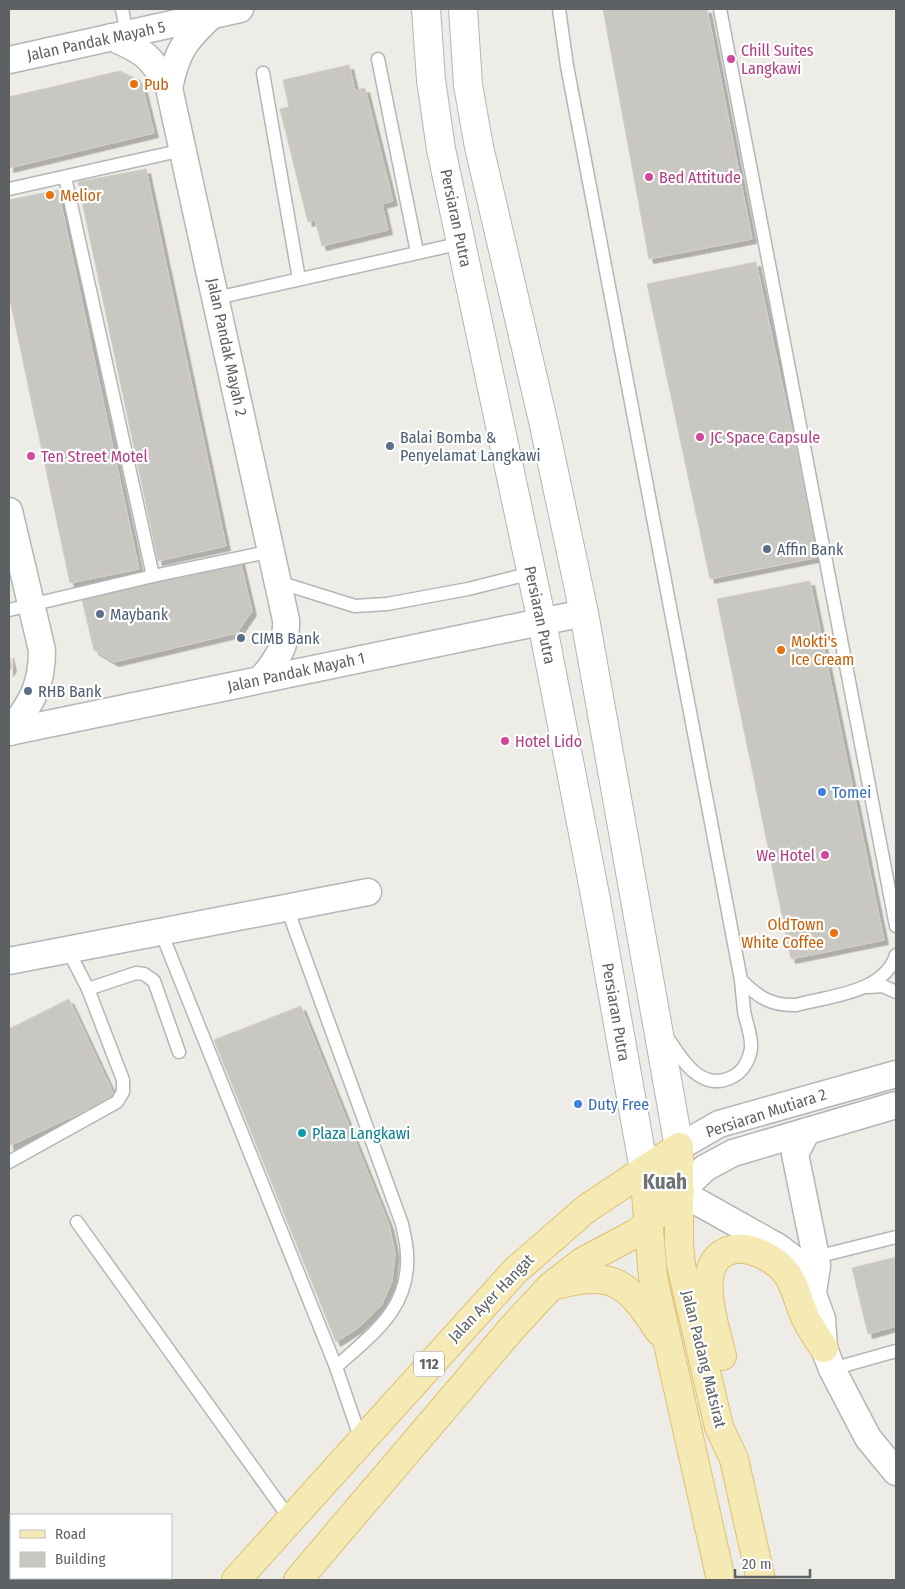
<svg xmlns="http://www.w3.org/2000/svg" width="905" height="1589" font-family="'Fira Sans Condensed',sans-serif">
  <style>
    .building { fill: #c9c7c2; stroke: #d2cec5; filter: url(#shadow) }
    .lines { fill: none; stroke-linecap: round; stroke-linejoin: round }
    .lane-casing { stroke: #b3b6b9; stroke-width: 15 }
    .street-casing { stroke: #b3b6b9; stroke-width: 29 }
    .secondary-casing { stroke: #b2b5b9; stroke-width: 30 }
    .primary-casing { stroke: #e0bf6d; stroke-width: 30 }
    .lane { stroke: #fff; stroke-width: 12 }
    .street { stroke: #fff; stroke-width: 26 }
    .secondary { stroke: #fff; stroke-width: 28 }
    .primary { stroke: #f5eab4; stroke-width: 28 }
    .hotel-dot { fill: #d1479c; stroke: #fff; stroke-width: 2 }
    .food-dot { fill: #e8710a; stroke: #fff; stroke-width: 2 }
    .service-dot { fill: #5c6f8a; stroke: #fff; stroke-width: 2 }
    .shop-dot { fill: #3f7fe0; stroke: #fff; stroke-width: 2 }
    .culture-dot { fill: #0f9aa8; stroke: #fff; stroke-width: 2 }
    .labels { text-anchor: middle; dominant-baseline: central; stroke-width: 4.5; stroke-linejoin: round; paint-order: stroke }
    .shield { fill: #fff; stroke: #8e9092; stroke-width: 1 }
    .shield-label { font-size: 15px; font-weight: bold; fill: #5e6164 }
    .street-label { font-size: 16px; fill: #5e6164; stroke: #fff }
    .hotel-label { font-size: 16px; fill: #b23c85; stroke: #fff; text-anchor: start }
    .food-label { font-size: 16px; fill: #c56008; stroke: #fff; text-anchor: start }
    .service-label { font-size: 16px; fill: #4e5e75; stroke: #fff; text-anchor: start }
    .shop-label { font-size: 16px; fill: #366cbe; stroke: #fff; text-anchor: start }
    .culture-label { font-size: 16px; fill: #0d838f; stroke: #fff; text-anchor: start }
    .district-label { font-size: 21px; font-weight: bold; fill: #6f7376; stroke: #fff }
  </style>
  <defs>
    <filter id="shadow"><feDropShadow dx="4.5" dy="4.5" stdDeviation="0" flood-color="#0004"/></filter>
  </defs>
  <rect width="100%" height="100%" fill="#eeece6"/>
  <g class="building">
    <polygon points="603,9 707,9 752,239 649,259"/>
    <polygon points="349,65 355,90 365,88 393,201 382,204 388,230 322,246 315,220 308,222 280,109 289,107 283,80"/>
    <polygon points="120,71 141,81 154,133 9,168 9,97"/>
    <polygon points="146,169 226,546 158,561 78,182"/>
    <polygon points="58,190 139,569 70,583 9,295 9,200"/>
    <polygon points="756,262 819,557 710,579 647,284"/>
    <polygon points="240,560 252,611 237,633 114,662 94,650 81,596"/>
    <polygon points="810,581 884,940 791,959 717,599"/>
    <polygon points="9,654 12,667 9,672"/>
    <polygon points="69,999 115,1097 9,1146 9,1029"/>
    <polygon points="301,1006 389,1225 395,1253 392,1281 381,1306 358,1328 336,1342 214,1040"/>
    <polygon points="896,1257 896,1326 868,1334 852,1268"/>
  </g>
  <g class="lines">
    <g class="lane-casing">
      <g id="lane">
        <polyline points="122,9 127,34"/>
        <path d="M559,9L567,66L741,980C742,990 743,1000 744,1011C746,1023 752,1035 751,1048C750,1059 743,1071 734,1076C702,1094 682,1060 667,1037"/>
        <polyline points="720,9 896,926"/>
        <polyline points="378,59 417,252"/>
        <polyline points="263,73 299,279"/>
        <polyline points="65,177 153,576"/>
        <polyline points="9,189 183,150"/>
        <polyline points="216,298 462,243"/>
        <polyline points="278,582 355,606 387,604 468,589 532,573"/>
        <polyline points="9,610 153,576 272,551"/>
        <path d="M287,908L402,1224C404,1234 407,1245 407,1255C410,1309 372,1334 336,1367"/>
        <polyline points="161,932 336,1367 361,1440"/>
        <path d="M741,980C758,997 771,1006 796,1005C829,996 884,993 896,955"/>
        <polyline points="868,987 883,986 896,992"/>
        <polyline points="88,989 136,973 144,974 154,981 179,1052"/>
        <polyline points="9,1162 117,1102 123,1092 123,1080 88,989 68,950"/>
        <polyline points="77,1222 290,1519"/>
        <polyline points="816,1257 896,1237"/>
        <polyline points="832,1369 896,1351"/>
      </g>
    </g>
    <g class="street-casing">
      <g id="street">
        <path d="M111,37C144,51 152,57 169,88L286,620C287,645 277,661 261,679"/>
        <polyline points="9,60 240,9"/>
        <path d="M169,88C177,51 184,41 212,15"/>
        <path d="M9,511L42,650C42,688 31,702 10,732"/>
        <polyline points="9,732 584,613"/>
        <polyline points="9,961 368,892"/>
        <polyline points="896,1105 733,1153 705,1168 680,1192 778,1247 795,1260 806,1275 822,1319 824,1348 832,1369 868,1438 896,1472"/>
        <polyline points="807,1131 795,1154 816,1257 817,1266 813,1292"/>
        <polyline points="679,1147 719,1124 896,1074"/>
      </g>
    </g>
    <g class="secondary-casing">
      <g id="secondary">
        <polyline points="426,9 431,80 441,149 542,622 596,900 644,1170"/>
        <polyline points="463,9 468,85 479,147 544,425 584,613 679,1147"/>
      </g>
    </g>
    <g class="primary-casing">
      <g id="primary">
        <polyline points="679,1147 679,1244 681,1265 719,1427 734,1459 761,1580"/>
        <polyline points="644,1170 653,1277 721,1580"/>
        <path d="M556,1285C614,1270 628,1283 659,1331"/>
        <path d="M722,1356C715,1326 689,1256 736,1249C751,1247 770,1257 781,1267C795,1280 798,1303 806,1319C811,1329 818,1339 824,1348"/>
        <polyline points="236,1580 515,1271 586,1209 679,1147"/>
        <polyline points="298,1580 513,1327 551,1286 582,1262 638,1232 680,1192"/>
      </g>
    </g>
    <use href="#lane" class="lane"/>
    <use href="#street" class="street"/>
    <use href="#secondary" class="secondary"/>
    <use href="#primary" class="primary"/>
  </g>
  <g class="hotel-dot">
    <circle cx="731" cy="59" r="5"/>
    <circle cx="649" cy="177" r="5"/>
    <circle cx="700" cy="437" r="5"/>
    <circle cx="31" cy="456" r="5"/>
    <circle cx="505" cy="741" r="5"/>
    <circle cx="825" cy="855" r="5"/>
  </g>
  <g class="food-dot">
    <circle cx="134" cy="84" r="5"/>
    <circle cx="50" cy="195" r="5"/>
    <circle cx="781" cy="650" r="5"/>
    <circle cx="834" cy="933" r="5"/>
  </g>
  <g class="service-dot">
    <circle cx="390" cy="446" r="5"/>
    <circle cx="767" cy="549" r="5"/>
    <circle cx="100" cy="614" r="5"/>
    <circle cx="241" cy="638" r="5"/>
    <circle cx="28" cy="691" r="5"/>
  </g>
  <g class="shop-dot">
    <circle cx="822" cy="792" r="5"/>
    <circle cx="578" cy="1104" r="5"/>
  </g>
  <circle class="culture-dot" cx="302" cy="1133" r="5"/>
  <g class="labels">
    <rect class="shield" x="414" y="1351.5" width="30" height="25" rx="4"/>
    <g class="shield-label">
      <text x="429" y="1364">112</text>
    </g>
    <g class="street-label">
      <text transform="translate(96 41) rotate(-12)">Jalan Pandak Mayah 5</text>
      <text transform="translate(456 218) rotate(78)">Persiaran Putra</text>
      <text transform="translate(227 347) rotate(78)">Jalan Pandak Mayah 2</text>
      <text transform="translate(540 615) rotate(78)">Persiaran Putra</text>
      <text transform="translate(296 672) rotate(-12)">Jalan Pandak Mayah 1</text>
      <text transform="translate(616 1012) rotate(80)">Persiaran Putra</text>
      <text transform="translate(766 1113) rotate(-18)">Persiaran Mutiara 2</text>
      <text transform="translate(491 1298) rotate(-46)">Jalan Ayer Hangat</text>
      <text transform="translate(704 1359) rotate(76)">Jalan Padang Matsirat</text>
    </g>
    <g class="hotel-label">
      <text x="741" y="50">Chill Suites<tspan x="741" dy="18">Langkawi</tspan></text>
      <text x="659" y="177">Bed Attitude</text>
      <text x="710" y="437">JC Space Capsule</text>
      <text x="41" y="456">Ten Street Motel</text>
      <text x="515" y="741">Hotel Lido</text>
      <text x="815" y="855" text-anchor="end">We Hotel</text>
    </g>
    <g class="food-label">
      <text x="144" y="84">Pub</text>
      <text x="60" y="195">Melior</text>
      <text x="791" y="641">Mokti's<tspan x="791" dy="18">Ice Cream</tspan></text>
      <text x="824" y="924" text-anchor="end">OldTown<tspan x="824" dy="18">White Coffee</tspan></text>
    </g>
    <g class="service-label">
      <text x="400" y="437">Balai Bomba &amp;<tspan x="400" dy="18">Penyelamat Langkawi</tspan></text>
      <text x="777" y="549">Affin Bank</text>
      <text x="110" y="614">Maybank</text>
      <text x="251" y="638">CIMB Bank</text>
      <text x="38" y="691">RHB Bank</text>
    </g>
    <g class="shop-label">
      <text x="832" y="792">Tomei</text>
      <text x="588" y="1104">Duty Free</text>
    </g>
    <g class="culture-label">
      <text x="312" y="1133">Plaza Langkawi</text>
    </g>
    <g class="district-label">
      <text x="665" y="1182">Kuah</text>
    </g>
  </g>
  <rect width="905" height="1589" fill="none" stroke="#5e6164" stroke-width="20"/>
  <rect x="10" y="1514" width="162" height="65" fill="#ffffff" stroke="#bfc0c1"/>
  <rect x="20" y="1530" width="25" height="8" fill="#f5eab4" stroke="#bfc0c1"/>
  <text x="55" y="1539" font-size="15" fill="#5e6164">Road</text>
  <rect x="20" y="1552" width="25" height="15" fill="#c9c7c2" stroke="#bfc0c1"/>
  <text x="55" y="1564" font-size="15" fill="#5e6164">Building</text>
  <path d="M735 1569v8h75v-8" fill="none" stroke="#5e6164" stroke-width="2.5"/>
  <text x="742" y="1569" font-size="15" fill="#5e6164" stroke="#ffffff" stroke-width="4" paint-order="stroke">20 m</text>
</svg>
